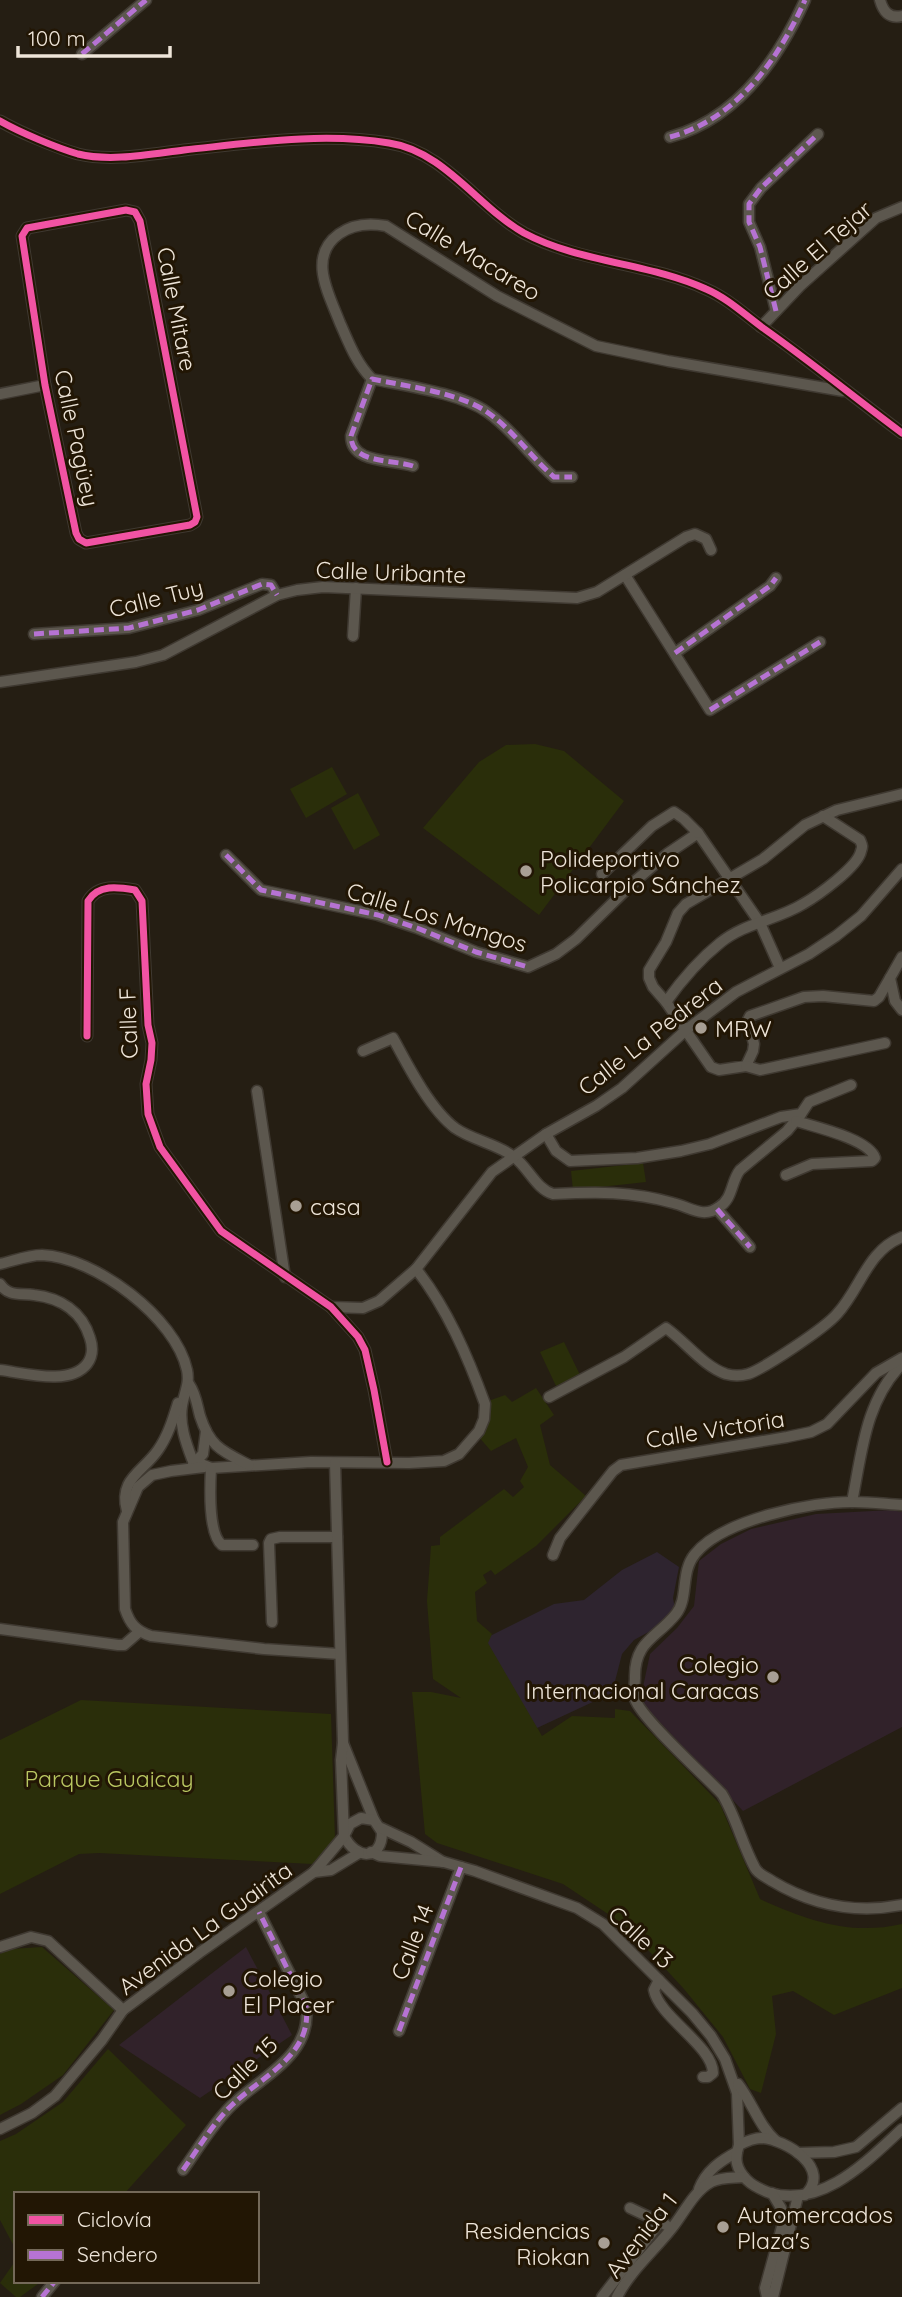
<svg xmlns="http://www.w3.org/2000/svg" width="902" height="2297" font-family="Quicksand,sans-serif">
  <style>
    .industrial { fill: #2e242f }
    .education { fill: #31222a }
    .green { fill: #2a2e0a }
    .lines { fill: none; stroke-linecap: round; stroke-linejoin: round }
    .minor-casing { stroke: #3f3931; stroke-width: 13 }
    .minor { stroke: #5c574e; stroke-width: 10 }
    .quiet { stroke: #b673d3; stroke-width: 5; stroke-dasharray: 10 5; stroke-linecap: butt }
    .cycleway-casing { stroke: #221604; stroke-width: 11 }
    .cycleway { stroke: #f153a3; stroke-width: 7 }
    .poi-dot { fill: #a89f94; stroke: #221604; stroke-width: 2.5 }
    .labels { text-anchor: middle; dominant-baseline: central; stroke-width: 6; stroke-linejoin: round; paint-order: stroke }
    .street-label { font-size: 23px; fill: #eee5d9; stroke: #221604 }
    .poi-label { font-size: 23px; fill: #eee5d9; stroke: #221604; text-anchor: start }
    .park-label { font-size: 23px; fill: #bac862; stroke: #221604 }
  </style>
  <rect width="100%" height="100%" fill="#251e13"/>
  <polygon class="industrial" points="657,1552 679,1567 673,1598 675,1609 654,1629 634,1640 622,1654 612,1693 522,1735 462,1650 554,1604 584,1600 622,1570"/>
  <g class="education">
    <polygon points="891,1510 902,1512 902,1727 743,1811 640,1701 650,1654 677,1628 694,1606 699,1561 721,1544 751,1529 816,1514"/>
    <polygon points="246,1947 292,2035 200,2098 119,2045"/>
  </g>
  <g class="green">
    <polygon points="535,744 564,751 624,801 539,915 423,828 479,762 506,745"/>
    <polygon points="332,767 347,794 306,818 290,789"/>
    <polygon points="358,793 380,835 354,850 331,808"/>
    <polygon points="643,1163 646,1182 573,1190 571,1171"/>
    <polygon points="564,1342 580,1375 556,1386 540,1352"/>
    <path d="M536,1388L554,1415L540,1425L550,1465L586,1496L536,1546L495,1575L491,1570L483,1575L487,1583L475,1592L477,1621L492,1634L488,1643L542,1736L572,1716L615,1718V1709L630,1711L720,1804L760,1899C807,1920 850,1936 902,1924V1988L834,2015L793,1991L772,1996L776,2034L761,2093L750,2089L723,2037L684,1989L626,1926L563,1884L437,1843L425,1834L412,1692H431L461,1698L433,1679L427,1601L431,1546L440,1545V1537L504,1489L513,1497L524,1487L520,1481L528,1467L516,1438L491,1451L478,1436L486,1424L491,1400L505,1395L512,1402Z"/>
    <polygon points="81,1700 331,1714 335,1840 312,1864 99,1853 79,1854 0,1894 0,1740"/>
    <polygon points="42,1947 114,2010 63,2075 21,2104 0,2115 0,1954 10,1949"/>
    <polygon points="108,2049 186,2125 124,2194 16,2194 16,2250 0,2220 0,2141 16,2134 63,2102"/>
    <polygon points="16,2260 16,2281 42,2281 20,2297 16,2297 0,2283"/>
  </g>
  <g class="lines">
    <g class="minor-casing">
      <g id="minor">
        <path d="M880,0C883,11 889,19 902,16"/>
        <polyline points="82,54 146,0"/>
        <path d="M0,121C19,132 57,148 78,154C111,162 151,154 184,150C251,143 322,132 389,143C444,151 478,207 524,233C580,263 650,263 706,289C727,298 744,314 763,328C810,361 855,398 902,433"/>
        <path d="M670,137C737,119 778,60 805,0"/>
        <polygon points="126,210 135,212 140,221 197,517 195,522 190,525 86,543 79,539 76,533 45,385 22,236 27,228"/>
        <polyline points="776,311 760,247 749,222 749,204 761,188 818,134"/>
        <polyline points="761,327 800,286 876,218 902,207"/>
        <path d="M372,379L351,436C351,464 392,459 413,466"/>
        <polyline points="0,394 45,385"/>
        <path d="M572,477H554C531,457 513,430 487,412C460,393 406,386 372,379C356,363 349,343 340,323C329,294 307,257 339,234C353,224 370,223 386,226L497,296L596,346L668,361L843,391"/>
        <polyline points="625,575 710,710 820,642"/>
        <polyline points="34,634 129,628 198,610 262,584 271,585 277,595"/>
        <polyline points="353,636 356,588"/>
        <polyline points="675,653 770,586 776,578"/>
        <polyline points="0,682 136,662 163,655 277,595 297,590 323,587 577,598 597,592 686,537 695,534 706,539 711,550"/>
        <polyline points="226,855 261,890 378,915 417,928 476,952 528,967 556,954 576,939 635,881 667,854 698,833 760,923 780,968"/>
        <polyline points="602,874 652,826 674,812 684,819 698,833"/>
        <polyline points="902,957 890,978 895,1001 902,1010"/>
        <polyline points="890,978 879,997 874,1001 823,996 804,997 750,1016 748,1020 754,1044 753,1051 746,1066 719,1070 711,1067 666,1002 653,987 649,978 649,970 666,942 678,913 686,904 763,859 805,825 837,810 902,794"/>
        <path d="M666,1002C681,981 700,959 720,943C744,923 777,920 803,904C817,896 858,867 861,851C863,846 862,845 860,840L823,816"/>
        <path d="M87,1036L88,901C98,884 118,887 135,890L142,901L148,1025L152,1043L151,1060L146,1084L148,1114L160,1147L221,1231L331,1307L358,1337L365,1350L374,1390L387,1462"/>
        <path d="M363,1051L393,1038C408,1066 430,1109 455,1128C472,1140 500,1145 514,1157C528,1167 536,1189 553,1194C596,1192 631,1191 673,1203C690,1207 703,1219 719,1207C733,1199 731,1181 740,1170L787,1131L801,1114"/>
        <polyline points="746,1066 760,1070 885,1043"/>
        <polyline points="257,1091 285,1277"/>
        <polyline points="546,1134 556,1151 570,1161 637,1158 681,1151 710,1144 781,1117 801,1114 809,1102 851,1085"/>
        <path d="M786,1175L812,1164L872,1161L875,1158C869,1139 815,1127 796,1121"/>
        <polyline points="717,1209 750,1247"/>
        <path d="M0,1264C13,1261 28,1255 42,1255C95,1257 176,1318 187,1370C190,1384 184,1393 182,1406C179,1424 186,1443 192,1459L196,1462L211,1468L311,1462L409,1463L444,1461L459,1454L479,1431L484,1419L485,1404C468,1357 447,1308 416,1269"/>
        <path d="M0,1284C9,1297 20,1293 34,1295C60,1298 82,1311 90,1338C93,1347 93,1356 87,1364C70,1386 25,1373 0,1370"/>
        <polyline points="331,1307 363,1308 379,1301 416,1269 492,1172 546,1134 596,1106 622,1088 686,1030 736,992 809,954 836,936 861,916 902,869"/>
        <path d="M189,1384C196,1394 197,1405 200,1416C210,1447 222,1451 249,1465"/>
        <path d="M549,1397L624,1357L666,1328C686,1342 703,1366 726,1374C733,1376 741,1376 748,1374C765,1368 825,1328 837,1314C861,1288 867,1251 902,1237"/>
        <polyline points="193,1464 203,1454 206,1431"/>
        <path d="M204,1467L171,1471L152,1475L138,1487L123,1522L125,1609C130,1624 136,1631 151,1636L264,1649L340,1654"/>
        <path d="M211,1468C210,1486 208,1534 222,1545H253"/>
        <path d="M852,1502C862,1452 865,1402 902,1364"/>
        <path d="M902,1505C886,1504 870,1502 854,1502C812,1501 722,1520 695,1554C680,1572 689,1598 676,1614C657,1638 634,1641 635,1678C635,1684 633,1693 635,1699C641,1718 705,1776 722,1794C736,1817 742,1844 755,1868C758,1874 766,1877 772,1881C812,1905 856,1914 902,1905"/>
        <path d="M127,1511C118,1479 143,1472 158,1450C168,1436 173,1419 178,1403"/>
        <polyline points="553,1555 560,1538 613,1471 621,1465 787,1437 811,1432 827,1424 876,1373 902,1358"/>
        <polyline points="272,1622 269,1543 271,1539 280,1537 337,1537"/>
        <polyline points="0,1629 118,1645 124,1645 139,1632"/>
        <polyline points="343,1743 374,1820"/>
        <path d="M361,1818L374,1820L382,1832C382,1861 356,1860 344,1836L350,1824Z"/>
        <polyline points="381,1828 411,1842 443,1862"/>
        <polyline points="371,1852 380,1856 444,1862 475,1871 577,1908 603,1924 692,2013 711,2036 725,2059 737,2093 739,2145"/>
        <polyline points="314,1872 331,1870 359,1853"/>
        <polyline points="0,1947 31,1937 48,1941 123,2010"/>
        <path d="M659,1980L654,1990C659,2017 713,2046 713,2073L708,2077H703"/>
        <polyline points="399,2031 461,1867"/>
        <path d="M738,2084C752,2102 759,2126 776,2141"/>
        <polyline points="0,2129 32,2113 55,2096 102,2040 123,2010 199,1953 314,1872 344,1836 341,1760 343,1743 335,1463"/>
        <polyline points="798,2153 834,2152 856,2147 902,2108"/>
        <path d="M183,2170C198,2149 214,2122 232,2105C262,2076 313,2055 306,2006L259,1912"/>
        <path d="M699,2189C706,2171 720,2161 737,2152"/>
        <path d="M805,2195C833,2169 786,2139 761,2138C753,2138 745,2142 739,2145C734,2159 736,2169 747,2180C753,2186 762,2190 770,2193C823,2208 867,2161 902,2129"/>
        <polyline points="630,2208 666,2225"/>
        <polyline points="42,2297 55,2281"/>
        <polyline points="602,2297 660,2222"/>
        <path d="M617,2297C630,2271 654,2251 672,2228C684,2213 694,2191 711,2182C721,2177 733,2178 744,2177"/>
        <polyline points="767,2297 765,2288 783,2223 781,2208 772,2193"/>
        <polyline points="773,2297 798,2196"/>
      </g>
    </g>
    <use href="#minor" class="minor"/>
    <g class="quiet">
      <polyline points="82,54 146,0"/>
      <path d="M670,137C737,119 778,60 805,0"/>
      <polyline points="776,311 760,247 749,222 749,204 761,188 818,134"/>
      <path d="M413,466C392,459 351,464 351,436L372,379C406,386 460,393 487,412C513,430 531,457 554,477H572"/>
      <polyline points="34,634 129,628 198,610 262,584 271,585 277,595"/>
      <polyline points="675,653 770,586 776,578"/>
      <polyline points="710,710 820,642"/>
      <polyline points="226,855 261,890 378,915 417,928 476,952 528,967"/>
      <polyline points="717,1209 750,1247"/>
      <polyline points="399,2031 461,1867"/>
      <path d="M183,2170C198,2149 214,2122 232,2105C262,2076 313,2055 306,2006L259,1912"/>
      <polyline points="42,2297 55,2281"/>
    </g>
    <g class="cycleway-casing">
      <g id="cycleway">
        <path d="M0,121C19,132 57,148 78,154C111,162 151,154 184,150C251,143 322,132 389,143C444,151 478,207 524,233C580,263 650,263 706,289C727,298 744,314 763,328C810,361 855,398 902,433"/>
        <polygon points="126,210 135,212 140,221 197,517 195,522 190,525 86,543 79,539 76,533 45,385 22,236 27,228"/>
        <path d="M87,1036L88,901C98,884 118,887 135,890L142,901L148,1025L152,1043L151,1060L146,1084L148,1114L160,1147L221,1231L331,1307L358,1337L365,1350L374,1390L387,1462"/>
      </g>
    </g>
    <use href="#cycleway" class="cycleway"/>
  </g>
  <g class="poi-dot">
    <circle cx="526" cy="871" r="7"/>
    <circle cx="701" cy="1028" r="7"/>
    <circle cx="296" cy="1206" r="7"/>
    <circle cx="773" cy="1677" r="7"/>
    <circle cx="229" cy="1991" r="7"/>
    <circle cx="723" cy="2227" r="7"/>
    <circle cx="604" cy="2243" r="7"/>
  </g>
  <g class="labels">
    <g class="street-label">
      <text transform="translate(817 250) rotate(-41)">Calle El Tejar</text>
      <text transform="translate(473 255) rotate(31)">Calle Macareo</text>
      <text transform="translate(177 309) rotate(79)">Calle Mitare</text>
      <text transform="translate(77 438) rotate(78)">Calle Pagüey</text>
      <text transform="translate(391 572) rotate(2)">Calle Uribante</text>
      <text transform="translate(156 598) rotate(-14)">Calle Tuy</text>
      <text transform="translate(437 917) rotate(17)">Calle Los Mangos</text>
      <text transform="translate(128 1023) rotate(-92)">Calle F</text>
      <text transform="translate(650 1036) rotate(-38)">Calle La Pedrera</text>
      <text transform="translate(715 1429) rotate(-9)">Calle Victoria</text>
      <text transform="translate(205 1928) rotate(-36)">Avenida La Guairita</text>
      <text transform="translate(641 1937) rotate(43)">Calle 13</text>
      <text transform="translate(412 1942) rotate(-69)">Calle 14</text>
      <text transform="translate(245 2068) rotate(-44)">Calle 15</text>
      <text transform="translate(641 2235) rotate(-52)">Avenida 1</text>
    </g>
    <g class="poi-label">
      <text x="540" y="858">Polideportivo<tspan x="540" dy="26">Policarpio Sánchez</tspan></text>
      <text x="715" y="1028">MRW</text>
      <text x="310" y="1206">casa</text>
      <text x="759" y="1664" text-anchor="end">Colegio<tspan x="759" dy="26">Internacional Caracas</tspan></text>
      <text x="243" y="1978">Colegio<tspan x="243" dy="26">El Placer</tspan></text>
      <text x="737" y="2214">Automercados<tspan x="737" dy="26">Plaza's</tspan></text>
      <text x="590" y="2230" text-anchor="end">Residencias<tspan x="590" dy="26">Riokan</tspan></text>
    </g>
    <g class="park-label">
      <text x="109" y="1778">Parque Guaicay</text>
    </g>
  </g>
  <rect x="14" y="2192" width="245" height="91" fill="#221604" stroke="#746959" stroke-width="2"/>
  <rect x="28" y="2215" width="35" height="10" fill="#f153a3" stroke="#746959" stroke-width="2"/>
  <text x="77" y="2227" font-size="21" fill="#eee5d9">Ciclovía</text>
  <rect x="28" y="2250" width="35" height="10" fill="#b673d3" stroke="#746959" stroke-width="2"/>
  <text x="77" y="2262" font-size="21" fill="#eee5d9">Sendero</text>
  <path d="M18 46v10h152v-10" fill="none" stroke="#eee5d9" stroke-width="3.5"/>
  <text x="28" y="46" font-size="21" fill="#eee5d9" stroke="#221604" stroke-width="5" paint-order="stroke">100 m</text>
</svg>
